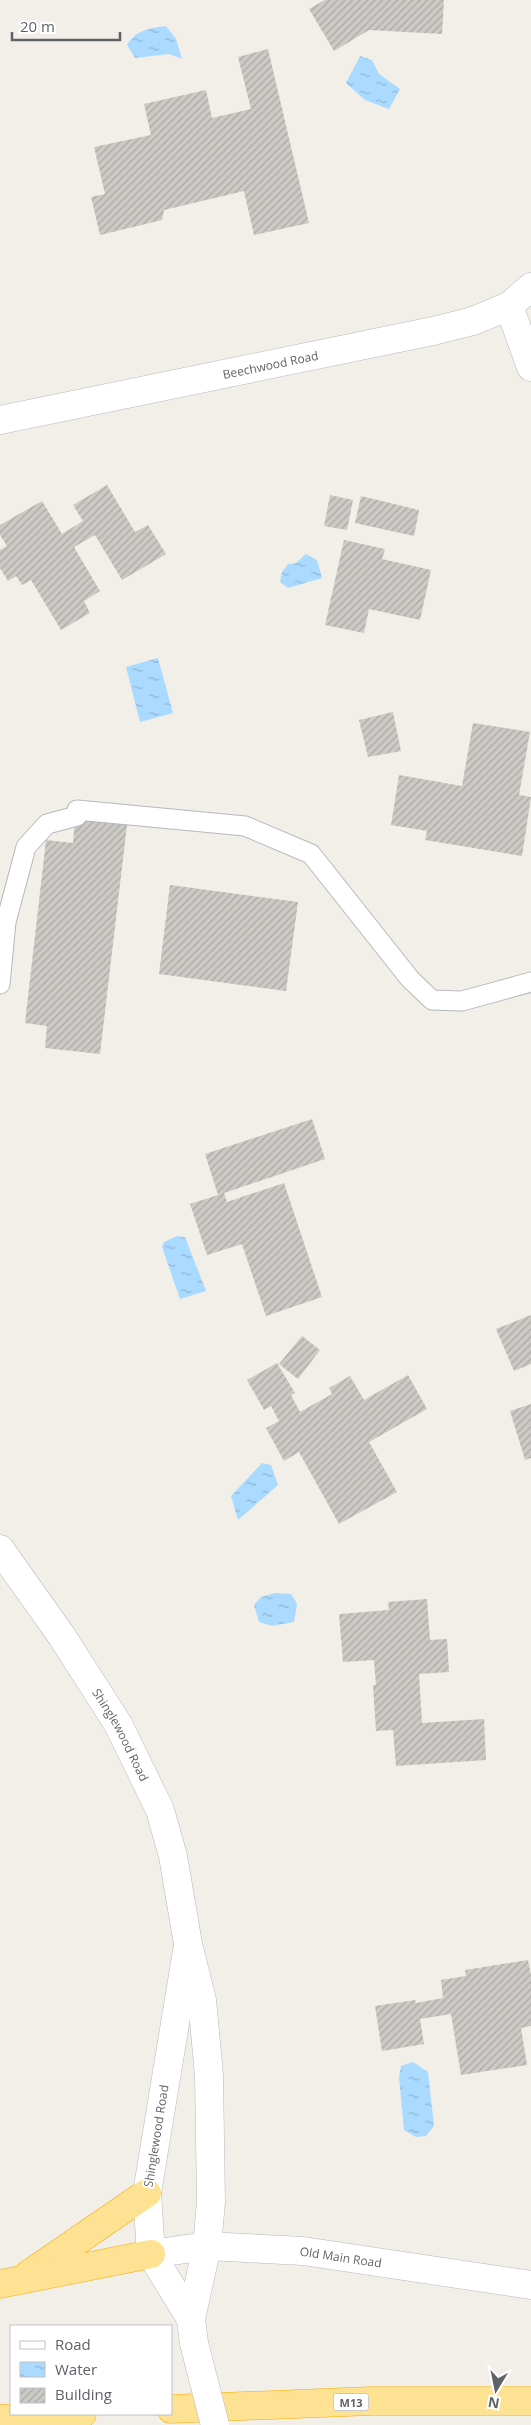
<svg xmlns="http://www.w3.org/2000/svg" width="531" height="2425" font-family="'Open Sans',sans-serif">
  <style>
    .water { fill: url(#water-ripples) }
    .building { fill: url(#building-hatch) }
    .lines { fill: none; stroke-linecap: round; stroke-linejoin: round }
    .service-casing { stroke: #b5b8bc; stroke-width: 21 }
    .minor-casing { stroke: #b5b8bc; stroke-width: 29 }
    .tertiary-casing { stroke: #b5b8bc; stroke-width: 29 }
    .motorway-casing { stroke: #f9ab00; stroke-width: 29 }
    .service { stroke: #fff; stroke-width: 19 }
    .minor { stroke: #fff; stroke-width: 28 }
    .tertiary { stroke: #fff; stroke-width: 28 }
    .motorway { stroke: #fde293; stroke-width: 28 }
    .minor-bridge-casing { stroke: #b5b8bc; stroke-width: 29; stroke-linecap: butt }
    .minor-bridge { stroke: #fff; stroke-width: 28 }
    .labels { text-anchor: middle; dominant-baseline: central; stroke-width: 4; stroke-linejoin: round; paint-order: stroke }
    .shield { fill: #fff; stroke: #8f9295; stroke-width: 1 }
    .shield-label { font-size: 11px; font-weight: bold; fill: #5f6368 }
    .street-label { font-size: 12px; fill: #5f6368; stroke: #fff }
  </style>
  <defs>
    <pattern id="water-ripples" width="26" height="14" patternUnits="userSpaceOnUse" patternTransform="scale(1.25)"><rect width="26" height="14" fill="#aadaff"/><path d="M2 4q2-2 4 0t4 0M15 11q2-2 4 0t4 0" fill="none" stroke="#8eb4d2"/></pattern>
    <pattern id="building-hatch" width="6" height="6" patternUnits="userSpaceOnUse" patternTransform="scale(1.25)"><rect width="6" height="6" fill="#cccac5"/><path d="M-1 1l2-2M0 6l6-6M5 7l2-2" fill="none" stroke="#a9a8a4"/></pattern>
  </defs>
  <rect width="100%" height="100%" fill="#f1efe8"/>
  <g class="water">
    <path d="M166,26L176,39L182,59L169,54L135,58L127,45C136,30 149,28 166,26Z"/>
    <polygon points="360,56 372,60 379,74 400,89 389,109 365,100 346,83"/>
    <polygon points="306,554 317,560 322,578 288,588 280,582 282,572 288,564 296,563"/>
    <polygon points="158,658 173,713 140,722 126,667"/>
    <polygon points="177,1236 185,1237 206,1291 180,1299 162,1247 164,1242"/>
    <polygon points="262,1463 271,1465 278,1485 238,1520 231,1496"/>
    <polygon points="275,1593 291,1594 297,1604 294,1622 272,1626 259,1622 254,1605 261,1597"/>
    <polygon points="413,2062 428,2072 434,2126 426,2136 416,2137 404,2130 399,2077 401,2066"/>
  </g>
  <g class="building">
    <polygon points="325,0 444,0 442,34 369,30 334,51 309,9"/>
    <polygon points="268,49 309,223 254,235 244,191 164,210 162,220 100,235 91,197 105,194 94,147 151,135 144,104 206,90 212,118 251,109 238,57"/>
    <polygon points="107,485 135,532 148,525 166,554 122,580 95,535 74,547 100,591 84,601 90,613 61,630 31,580 22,585 16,576 8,581 0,568 0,550 7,546 0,535 0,525 42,501 62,534 83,521 73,505"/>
    <polygon points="330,495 353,500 347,530 324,526"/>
    <polygon points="361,496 419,510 414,536 355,523"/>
    <polygon points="344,540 385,549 382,559 431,570 420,620 369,609 364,633 325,625"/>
    <polygon points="393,712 401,751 368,757 359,720"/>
    <polygon points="473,723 530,732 519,795 531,797 522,856 425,840 427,831 391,825 399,775 462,786"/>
    <polygon points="75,819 127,825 100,1054 45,1048 47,1026 25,1023 46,840 73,843"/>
    <polygon points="170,885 298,902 286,991 159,974"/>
    <polygon points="312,1119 325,1159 224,1193 227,1202 284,1183 322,1297 266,1316 242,1244 207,1255 190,1204 218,1195 205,1154"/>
    <polygon points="531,1315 531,1364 514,1371 496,1329"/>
    <polygon points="302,1336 320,1350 298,1379 279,1364"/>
    <polygon points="277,1363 295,1393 291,1395 300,1412 332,1394 329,1388 350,1376 364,1400 408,1375 427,1409 369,1442 397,1492 339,1524 299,1452 284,1461 266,1428 279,1421 271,1406 264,1410 247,1380"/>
    <polygon points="531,1404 531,1458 525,1460 510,1411"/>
    <polygon points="427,1599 430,1640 447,1639 449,1672 419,1674 422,1723 484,1719 486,1760 396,1766 393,1730 376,1731 373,1685 376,1685 374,1660 343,1662 339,1614 389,1610 388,1602"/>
    <polygon points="528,1960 531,1975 531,2026 521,2028 527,2065 461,2075 451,2014 420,2019 424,2044 382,2051 375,2006 415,2000 416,2003 443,1998 441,1980 466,1976 465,1970"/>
  </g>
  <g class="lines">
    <g class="service-casing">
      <polyline id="service" points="0,984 6,922 26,847 47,824 77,816 77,810 245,826 311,854 410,979 432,1000 462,1001 531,982"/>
    </g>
    <g class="minor-casing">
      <g id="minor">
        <polyline points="509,306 531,367"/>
        <path id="s1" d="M0,420L433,331L473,321L509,306L531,287"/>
        <path id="s2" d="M0,1549L61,1635L118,1724L160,1810L173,1856L188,1944L202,2000L209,2075L211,2202L207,2246L191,2319L194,2343"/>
        <polyline points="187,1951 147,2193 151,2254 191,2319"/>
      </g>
    </g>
    <g class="tertiary-casing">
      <g id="tertiary">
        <path id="s3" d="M151,2254L207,2246L303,2251L531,2285"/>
      </g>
    </g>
    <g class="motorway-casing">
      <g id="motorway">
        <polyline points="29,2274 147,2193"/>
        <polyline points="0,2284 151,2254"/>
        <polyline points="171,2409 371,2401 531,2401"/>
        <polyline points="0,2419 82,2414"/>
      </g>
    </g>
    <use href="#service" class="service"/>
    <use href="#minor" class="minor"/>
    <use href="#tertiary" class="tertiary"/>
    <use href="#motorway" class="motorway"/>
    <g class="minor-bridge-casing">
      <polyline id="minor-bridge" points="194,2343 215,2425"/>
    </g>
    <use href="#minor-bridge" class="minor-bridge"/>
  </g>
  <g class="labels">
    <rect class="shield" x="333.5" y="2393.5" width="35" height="17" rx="4"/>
    <g class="shield-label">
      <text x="351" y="2402">M13</text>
    </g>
    <g class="street-label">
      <text stroke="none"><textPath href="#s1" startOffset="276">Beechwood Road</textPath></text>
      <text stroke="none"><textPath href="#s2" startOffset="222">Shinglewood Road</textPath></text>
      <text transform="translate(156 2136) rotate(-81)">Shinglewood Road</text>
      <text stroke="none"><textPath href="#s3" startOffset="191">Old Main Road</textPath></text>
    </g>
  </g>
  <rect x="10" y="2325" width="162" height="90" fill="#ffffff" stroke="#bfc1c3"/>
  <rect x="20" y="2341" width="25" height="8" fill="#ffffff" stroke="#bfc1c3"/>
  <text x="55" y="2350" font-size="15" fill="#5f6368">Road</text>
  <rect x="20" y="2362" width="25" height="15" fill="url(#water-ripples)" stroke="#bfc1c3"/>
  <text x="55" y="2375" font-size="15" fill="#5f6368">Water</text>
  <rect x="20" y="2388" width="25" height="15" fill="url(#building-hatch)" stroke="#bfc1c3"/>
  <text x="55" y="2400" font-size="15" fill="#5f6368">Building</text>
  <g transform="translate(496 2390) rotate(190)" stroke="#ffffff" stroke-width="4" paint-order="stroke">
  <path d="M0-4L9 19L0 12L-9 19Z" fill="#5f6368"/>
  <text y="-8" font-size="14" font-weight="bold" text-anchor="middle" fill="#5f6368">N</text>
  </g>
  <path d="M12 32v8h108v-8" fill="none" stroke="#5f6368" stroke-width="2.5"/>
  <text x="20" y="32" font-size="15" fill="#5f6368" stroke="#ffffff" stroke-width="4" paint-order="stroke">20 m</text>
</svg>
